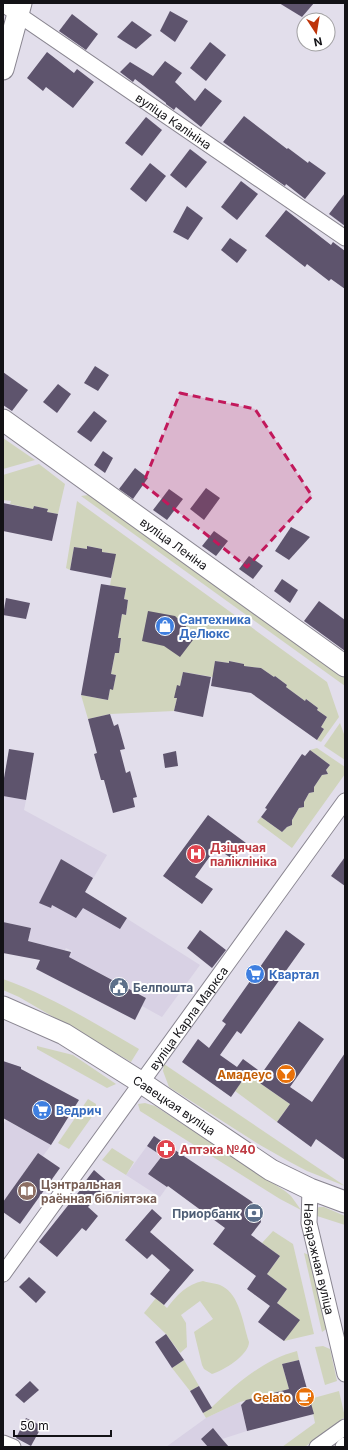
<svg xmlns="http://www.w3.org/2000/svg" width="348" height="1450" font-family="Inter,sans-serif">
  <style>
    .built { fill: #d8d1e4 }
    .green { fill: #d0d4bc }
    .building { fill: #5e546d }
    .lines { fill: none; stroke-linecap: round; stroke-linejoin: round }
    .street-casing { stroke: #8a8691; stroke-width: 17 }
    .secondary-casing { stroke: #8a8691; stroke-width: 23 }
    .street { stroke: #fff; stroke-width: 15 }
    .secondary { stroke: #fff; stroke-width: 21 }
    .marked { fill: #c2185b; fill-opacity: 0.2; stroke: #c2185b; stroke-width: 3; stroke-dasharray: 8 5; stroke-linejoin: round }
    .labels { text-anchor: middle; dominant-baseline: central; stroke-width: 4; stroke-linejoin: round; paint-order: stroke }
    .street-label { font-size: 12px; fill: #131216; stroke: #fff }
    .shop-label { font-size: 12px; font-weight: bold; fill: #366cbe; stroke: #fff; text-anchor: start }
    .health-label { font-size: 12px; font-weight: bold; fill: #be3a42; stroke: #fff; text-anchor: start }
    .service-label { font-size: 12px; font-weight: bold; fill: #4e5e75; stroke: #fff; text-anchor: start }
    .food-label { font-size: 12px; font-weight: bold; fill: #c56008; stroke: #fff; text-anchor: end }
    .education-label { font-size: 12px; font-weight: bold; fill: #785e54; stroke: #fff; text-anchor: start }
  </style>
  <rect width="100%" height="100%" fill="#e2deeb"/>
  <g class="built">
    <polygon points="3,796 26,800 24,810 107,855 85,892 200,965 162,1017 142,1006 146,998 142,995 144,990 138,987 136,992 69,957 72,951 66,948 63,953 48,946 28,941 31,928 3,922"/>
    <polygon points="6,1120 51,1145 43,1156 38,1153 3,1202 3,1125"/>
    <polygon points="147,1146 162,1156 148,1174 167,1187 160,1197 126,1175"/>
    <polygon points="240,1402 247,1431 222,1439 213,1429 201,1439 208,1447 166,1447 206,1418"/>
  </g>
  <g class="green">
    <polygon points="3,438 35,460 3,469"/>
    <polygon points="39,464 65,484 58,514 47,512 48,509 34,506 33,509 10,504 11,501 3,500 3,475"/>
    <polygon points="88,495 94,496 102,501 345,678 345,686 81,496"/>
    <polygon points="77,501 327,682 339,717 321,742 317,740 324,729 321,727 327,717 317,710 318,708 306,699 305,701 286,687 287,685 275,676 274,677 261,668 244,666 244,664 229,661 229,663 215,661 213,677 183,672 180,686 177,686 175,698 177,698 174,711 110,714 88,719 81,695 108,700 110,689 113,689 116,675 111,674 115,653 119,653 121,639 118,638 122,614 126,615 128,600 124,599 126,588 110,586 115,554 102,552 102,549 88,546 87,549 74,547 70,570 66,568"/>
    <polygon points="340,723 345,737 345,760 324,746"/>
    <polygon points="317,748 345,767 345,774 292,848 257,822 261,817 282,832 287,827 292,825 292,820 299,808 304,807 304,802 309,793 314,792 314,787 322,775 328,774 326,770 330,765 310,750"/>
    <path d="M3,979C51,996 96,1024 139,1049L131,1062L19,997L3,990Z"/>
    <polygon points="37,1046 73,1055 116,1084 107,1088 37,1049"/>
    <polygon points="164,1064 345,1186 307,1171 290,1162 260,1145 169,1087 163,1071"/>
    <polygon points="247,1074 290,1104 277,1122 235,1091"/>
    <polygon points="88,1099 96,1104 96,1111 69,1149 58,1143"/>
    <polygon points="145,1103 155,1106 285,1191 291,1196 301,1210 280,1199 140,1111 138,1104"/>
    <polygon points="112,1148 134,1162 126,1175 102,1160"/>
    <polygon points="319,1207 324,1207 345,1216 345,1225 317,1216 316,1209"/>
    <polygon points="273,1231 293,1244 314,1334 284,1341 299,1320 277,1303 287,1289 267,1274 280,1256 262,1243"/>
    <polygon points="304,1253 312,1256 328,1328 322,1332"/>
    <path d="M203,1281C209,1283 217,1283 222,1286C240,1295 243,1324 249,1342C249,1355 223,1371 212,1374L204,1369L202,1365L194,1332L213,1319L200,1301L181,1315L186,1323L187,1347L180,1353L166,1334L144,1313L156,1298L167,1308C177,1295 187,1284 203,1281Z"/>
    <polygon points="323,1346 330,1349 337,1381 325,1385 315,1347"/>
    <path d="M297,1351L299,1360L282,1364L289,1389L240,1402L206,1418L203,1413C212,1408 218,1401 226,1394C247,1375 270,1358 297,1351Z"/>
    <polygon points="184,1360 199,1386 190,1391 172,1368"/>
    <polygon points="339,1391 345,1417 305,1447 282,1447 315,1423 310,1399"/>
  </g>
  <g class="building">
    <polygon points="279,3 314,3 302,17"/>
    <polygon points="170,11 188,21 175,42 160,31"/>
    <polygon points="72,14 98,34 86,50 59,31"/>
    <polygon points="132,21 152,35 136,49 117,37"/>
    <polygon points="210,42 226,55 206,81 190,68"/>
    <polygon points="47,52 74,73 77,69 94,82 73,108 46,87 43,91 27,78"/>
    <polygon points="165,61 182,73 175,82 195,101 205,88 222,101 201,127 176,107 174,110 166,104 166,103 135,79 133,82 120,72 130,62 153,76"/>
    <polygon points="244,116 287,149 288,148 308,163 309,161 326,173 305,199 286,184 285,186 223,142"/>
    <polygon points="146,117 162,130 142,156 125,143"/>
    <polygon points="190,149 207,162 186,188 170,175"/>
    <polygon points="150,163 166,176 146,202 130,189"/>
    <polygon points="241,181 258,194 237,220 221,207"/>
    <polygon points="345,193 345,226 329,214"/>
    <polygon points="187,206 203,218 188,240 173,232"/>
    <polygon points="286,210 331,245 333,242 345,251 345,289 331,279 329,281 307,264 305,267 265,236"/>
    <polygon points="230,238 247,250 237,263 221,250"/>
    <polygon points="95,366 109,375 98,391 84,383"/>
    <polygon points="3,372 28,390 12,411 3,405"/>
    <polygon points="58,384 71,394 57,413 43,402"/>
    <polygon points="94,411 107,421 91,442 77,432"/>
    <polygon points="103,451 113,458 105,473 94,465"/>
    <polygon points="135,468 148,478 133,499 119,489"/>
    <polygon points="206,488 220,498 204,520 190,509"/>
    <polygon points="169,489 183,499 167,520 153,510"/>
    <polygon points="3,503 33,509 34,506 48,509 47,512 58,514 52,541 3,531"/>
    <polygon points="291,527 310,537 289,560 275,551"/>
    <polygon points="214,531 228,541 216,556 202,546"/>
    <polygon points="87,546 102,549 102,552 116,554 111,578 70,570 74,547 87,549"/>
    <polygon points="249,556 263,566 253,579 239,569"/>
    <polygon points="282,579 298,590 290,603 274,591"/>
    <polygon points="101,584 126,588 124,599 128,600 126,615 122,614 118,638 121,638 119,653 115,653 111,674 116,675 113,690 110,689 108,700 81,695"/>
    <polygon points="6,598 30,603 26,619 3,615"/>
    <polygon points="319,601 345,620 345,651 304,621"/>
    <polygon points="148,611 175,616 196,636 180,657 164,646 142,641"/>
    <polygon points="215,661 229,663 229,661 244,664 244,666 261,668 274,677 275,676 287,685 286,687 305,701 306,699 318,708 317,710 327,717 321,727 324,729 317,740 251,693 211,686"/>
    <polygon points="183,672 211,677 203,717 174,711 177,698 174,698 177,685 180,686"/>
    <polygon points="110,714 114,726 118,724 125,749 120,750 126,773 130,771 137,797 133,798 135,807 113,813 104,780 101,780 94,754 97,753 88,719"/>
    <polygon points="9,749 34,753 26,800 3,796 3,784"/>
    <polygon points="310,750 330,765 326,770 328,774 322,775 314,787 314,792 309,793 304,802 304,807 299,808 292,820 292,825 287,827 282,832 261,817 267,809 265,808 302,754 305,756"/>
    <polygon points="176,751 178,766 165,768 163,754"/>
    <polygon points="208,815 246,843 234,860 216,848 195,877 213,889 202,904 163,876"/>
    <polygon points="345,857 345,886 331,876"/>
    <polygon points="61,859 93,878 85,892 127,918 120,929 83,908 76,918 52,905 51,908 39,903"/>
    <polygon points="3,922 31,928 28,941 71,952 69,957 146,998 135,1020 36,969 40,960 3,953"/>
    <polygon points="200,930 226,950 212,968 187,948"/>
    <polygon points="286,930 305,944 241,1034 237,1031 220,1055 237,1067 243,1059 262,1073 299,1021 324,1039 290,1087 312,1102 345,1053 345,1160 316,1139 311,1147 277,1122 290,1104 247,1074 231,1097 182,1062 198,1039 209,1048 226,1024 222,1021"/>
    <polygon points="3,1061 21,1067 21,1069 79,1100 51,1145 3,1118"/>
    <polygon points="154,1136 251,1201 259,1209 261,1222 251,1235 280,1256 267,1274 287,1289 277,1303 300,1320 284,1341 258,1322 270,1306 247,1289 256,1276 213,1244 225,1228 168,1186 167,1187 148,1174 162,1156 147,1146"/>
    <polygon points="38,1153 60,1168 20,1224 3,1212 3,1202"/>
    <polygon points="94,1170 109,1183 88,1207 98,1216 86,1231 82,1228 57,1257 39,1242 85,1184 84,1183"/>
    <polygon points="152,1209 162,1218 150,1232 194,1270 164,1305 150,1294 170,1270 152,1254 147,1259 125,1240"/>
    <polygon points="29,1277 46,1292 36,1303 19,1287"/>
    <polygon points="166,1334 184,1360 172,1368 155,1342"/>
    <polygon points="299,1360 314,1414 247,1431 241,1405 246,1400 289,1389 282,1364"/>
    <polygon points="30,1381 39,1390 24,1403 15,1395"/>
    <polygon points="199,1386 212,1408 203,1413 190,1391"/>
    <polygon points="26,1418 42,1426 31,1446 16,1438"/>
    <polygon points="213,1428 222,1439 229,1447 208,1447 201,1439"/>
  </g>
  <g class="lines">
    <g class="street-casing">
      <g id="street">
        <path id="s1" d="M3,4L345,238"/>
        <path id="s2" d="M310,1189L309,1223L345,1374"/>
        <path id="s3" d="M3,1274L345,801"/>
        <polyline points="3,1443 13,1447"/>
        <polyline points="317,1447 345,1427"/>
        <polyline points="343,1447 345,1445"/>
      </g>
    </g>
    <g class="secondary-casing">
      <g id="secondary">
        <polyline points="3,69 21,3"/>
        <path id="s4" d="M3,420L345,666"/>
        <path id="s5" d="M3,1007L64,1034L142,1083L271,1170L310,1189L345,1202"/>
      </g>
    </g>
    <use href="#street" class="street"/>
    <use href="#secondary" class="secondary"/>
  </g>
  <path class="marked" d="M180,393L255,409L312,496L247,567L143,484Z"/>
  <defs>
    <g id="shop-disc" transform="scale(1)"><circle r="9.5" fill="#3f7fe0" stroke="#fff"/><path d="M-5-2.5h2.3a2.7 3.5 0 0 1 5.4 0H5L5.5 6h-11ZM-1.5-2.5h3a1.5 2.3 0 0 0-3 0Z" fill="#fff"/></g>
    <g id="hospital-disc" transform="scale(1)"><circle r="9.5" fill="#e0444e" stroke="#fff"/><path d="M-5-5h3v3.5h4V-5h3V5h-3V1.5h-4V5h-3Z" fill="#fff"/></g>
    <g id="supermarket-disc" transform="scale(1)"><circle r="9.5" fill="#3f7fe0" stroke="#fff"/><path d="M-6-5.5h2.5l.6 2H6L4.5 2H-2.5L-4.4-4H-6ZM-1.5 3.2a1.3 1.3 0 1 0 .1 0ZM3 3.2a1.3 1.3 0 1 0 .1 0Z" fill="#fff"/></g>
    <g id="civic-disc" transform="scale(1)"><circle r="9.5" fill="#5c6f8a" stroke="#fff"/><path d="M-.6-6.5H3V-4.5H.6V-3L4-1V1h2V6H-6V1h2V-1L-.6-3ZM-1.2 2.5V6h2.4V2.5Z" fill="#fff"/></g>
    <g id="bar-disc" transform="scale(1)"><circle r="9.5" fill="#e8710a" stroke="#fff"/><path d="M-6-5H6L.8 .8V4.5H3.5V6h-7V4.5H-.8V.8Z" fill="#fff"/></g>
    <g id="pharmacy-disc" transform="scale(1)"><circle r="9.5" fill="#e0444e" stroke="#fff"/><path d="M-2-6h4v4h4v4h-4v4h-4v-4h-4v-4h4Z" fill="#fff"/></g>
    <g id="library-disc" transform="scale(1)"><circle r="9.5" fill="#8d6e63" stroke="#fff"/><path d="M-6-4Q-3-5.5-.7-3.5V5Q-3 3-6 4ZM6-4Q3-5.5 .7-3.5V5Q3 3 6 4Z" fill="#fff"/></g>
    <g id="bank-disc" transform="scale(1)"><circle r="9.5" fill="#5c6f8a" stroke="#fff"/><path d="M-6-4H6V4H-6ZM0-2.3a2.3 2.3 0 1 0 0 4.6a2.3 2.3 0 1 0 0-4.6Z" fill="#fff"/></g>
    <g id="cafe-disc" transform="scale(1)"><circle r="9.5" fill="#e8710a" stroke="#fff"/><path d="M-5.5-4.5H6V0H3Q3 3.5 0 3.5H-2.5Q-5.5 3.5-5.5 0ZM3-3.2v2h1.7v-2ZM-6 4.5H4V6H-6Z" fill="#fff"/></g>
  </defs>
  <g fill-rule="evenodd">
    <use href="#shop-disc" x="165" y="626"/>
    <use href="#hospital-disc" x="196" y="854"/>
    <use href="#supermarket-disc" x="255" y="974"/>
    <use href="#civic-disc" x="119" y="987"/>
    <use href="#bar-disc" x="286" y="1074"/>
    <use href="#supermarket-disc" x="42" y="1110"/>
    <use href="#pharmacy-disc" x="166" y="1149"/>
    <use href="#library-disc" x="27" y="1191"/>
    <use href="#bank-disc" x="254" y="1213"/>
    <use href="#cafe-disc" x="305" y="1397"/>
  </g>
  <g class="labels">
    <g class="street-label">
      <text stroke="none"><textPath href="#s1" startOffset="207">вуліца Калініна</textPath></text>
      <text stroke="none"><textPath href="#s4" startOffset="211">вуліца Леніна</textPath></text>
      <text stroke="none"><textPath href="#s3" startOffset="316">вуліца Карла Маркса</textPath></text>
      <text stroke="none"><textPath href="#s5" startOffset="198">Савецкая вуліца</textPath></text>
      <text stroke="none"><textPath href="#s2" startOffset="71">Набярэжная вуліца</textPath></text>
    </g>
    <g class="shop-label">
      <text x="179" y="619">Сантехника<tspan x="179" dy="14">ДеЛюкс</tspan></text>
      <text x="269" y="974">Квартал</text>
      <text x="56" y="1110">Ведрич</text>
    </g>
    <g class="health-label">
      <text x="210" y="847">Дзіцячая<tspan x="210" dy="14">паліклініка</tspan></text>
      <text x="180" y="1149">Аптэка №40</text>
    </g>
    <g class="service-label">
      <text x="133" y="987">Белпошта</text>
      <text x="240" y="1213" text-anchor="end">Приорбанк</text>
    </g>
    <g class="food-label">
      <text x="272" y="1074">Амадеус</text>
      <text x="291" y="1397">Gelato</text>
    </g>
    <g class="education-label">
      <text x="41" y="1184">Цэнтральная<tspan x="41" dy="14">раённая бібліятэка</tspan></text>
    </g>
  </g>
  <rect width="348" height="1450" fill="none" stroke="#131216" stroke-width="8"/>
  <g transform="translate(316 32) rotate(168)"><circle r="19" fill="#ffffff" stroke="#a1a0a2"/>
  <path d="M0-3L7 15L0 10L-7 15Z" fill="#be350b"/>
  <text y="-6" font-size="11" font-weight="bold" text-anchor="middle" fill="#131216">N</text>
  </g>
  <path d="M14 1430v6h97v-6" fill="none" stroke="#131216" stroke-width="2"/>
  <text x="20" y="1430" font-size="12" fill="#131216" stroke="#ffffff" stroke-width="3" paint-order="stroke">50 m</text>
</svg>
